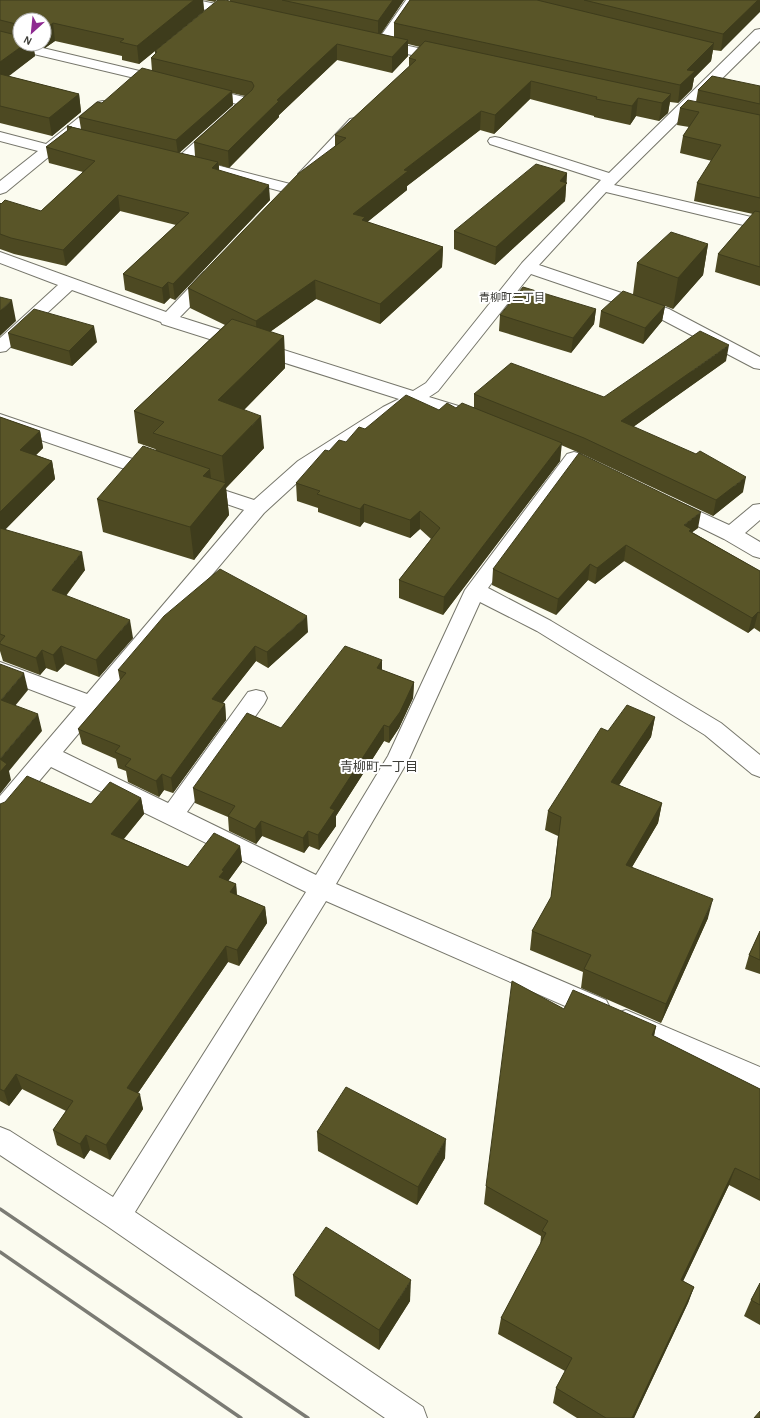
<svg xmlns="http://www.w3.org/2000/svg" width="760" height="1418" font-family="'Alegreya Sans','Noto Sans JP',sans-serif">
  <style>
    .lines { fill: none; stroke-linecap: round; stroke-linejoin: round }
    .minor-casing { stroke: #76766b; stroke-width: 2 }
    .minor { fill: #fff; fill-rule: evenodd }
    .rail { stroke: #7b7b74; stroke-width: 3.5 }
    .wall { fill: #4d4922; fill-rule: evenodd }
    .shaded-wall { fill: #3e3c1c }
    .building { fill: #595528; stroke: #3e3c1c }
    .labels { text-anchor: middle; dominant-baseline: central; stroke-width: 4; stroke-linejoin: round; paint-order: stroke }
    .far-neighbourhood-label { font-size: 11px; fill: #3d3d38; stroke: #fff }
    .neighbourhood-label { font-size: 13px; fill: #3d3d38; stroke: #fff }
  </style>
  <rect width="100%" height="100%" fill="#fbfbef"/>
  <g class="lines">
    <g class="minor-casing">
      <g id="minor">
        <polygon points="172,0 197,0 244,10 246,13 244,16 239,17 174,3"/>
        <polygon points="406,0 420,0 391,42 449,55 451,58 449,61 444,62 375,47 373,44 375,41 378,40"/>
        <polygon points="760,29 760,41 614,185 760,219 760,229 606,192 539,265 669,309 760,357 760,369 754,368 657,317 531,274 438,391 429,397 478,412 480,416 478,420 471,422 416,405 395,415 312,469 264,513 63,752 168,803 248,692 256,690 264,692 267,698 264,704 187,812 316,875 388,756 465,590 567,454 574,452 581,454 583,458 488,588 551,621 721,723 760,755 760,777 752,774 705,735 537,631 480,602 409,759 336,884 606,1000 610,1008 606,1016 597,1019 588,1016 326,901 135,1212 423,1407 427,1418 385,1418 107,1226 0,1155 0,1127 10,1131 113,1197 306,892 51,767 8,818 0,821 0,796 76,707 0,678 0,662 87,694 244,510 192,492 189,488 192,484 199,482 254,500 298,461 383,407 399,399 162,324 161,322 72,290 6,351 0,352 0,338 58,285 0,263 0,252 166,312 204,272 210,271 216,272 218,276 216,280 180,317 413,391 426,383 522,263 601,180 490,144 488,141 490,138 495,137 500,138 609,173 755,30"/>
        <polygon points="0,38 20,43 20,44 26,44 169,78 171,81 169,84 164,85 0,46"/>
        <polygon points="203,87 252,99 254,102 193,159 298,186 300,189 298,192 292,194 177,164 174,161 177,158 237,104 198,94 196,91 198,88"/>
        <polygon points="103,101 108,102 110,105 108,108 6,192 0,194 0,181 38,151 0,141 0,132 46,144 98,102"/>
        <polygon points="355,118 360,119 362,122 360,125 311,177 306,179 301,177 298,174 301,171 350,119"/>
        <polygon points="0,414 162,469 165,473 162,477 155,479 148,477 0,426"/>
        <polygon points="672,499 729,525 753,505 760,504 760,520 745,533 760,542 760,558 753,556 724,539 665,510 662,505 665,500"/>
        <polygon points="626,1010 760,1067 760,1091 617,1029 613,1021 617,1013"/>
      </g>
    </g>
    <use href="#minor" class="minor"/>
    <g class="rail">
      <polyline points="0,1209 308,1418"/>
      <polyline points="0,1252 241,1418"/>
    </g>
  </g>
  <g class="wall">
    <path d="M0,0H203L204,11L139,64L122,60V56L55,41L45,48L33,45L35,56L8,76L79,94L81,112L52,136L0,123ZM20,20H44V44H20Z"/>
    <polygon points="204,0 217,0 215,2"/>
    <path d="M230,0H404L381,34L394,37V23L410,0H760L721,51L713,50L711,61L694,78L692,89L678,103L670,102L668,113L659,121L636,116L630,125L594,117V116L530,99L494,134L480,130L407,186V190L367,222L443,247L442,267L380,324L316,299L270,332L284,336L285,368L244,410L264,448L226,488L229,515L194,560L103,532L97,499L156,450L155,449L138,443L134,411L225,325L190,308L188,288L335,146V135L409,67V58L420,47L408,44V56L392,73L337,60L279,115V117L229,168L219,165V170L270,200L175,300L170,298L164,304L125,290L123,274L176,225L120,211L66,266L14,254L0,249V203L41,211L83,172L49,163L46,147L67,131V126L81,129L79,117L152,71L151,58L155,54V51L230,1ZM232,93L245,96L194,142L195,156L179,153L233,105Z"/>
    <polygon points="760,86 760,286 715,272 718,254 753,214 694,201 697,183 712,161 680,153 683,136 689,127 677,125 680,108 696,102 698,90"/>
    <polygon points="567,173 565,201 495,265 454,249 454,231"/>
    <polygon points="708,244 703,275 673,309 665,306 662,321 643,344 599,327 601,311 633,294 637,263"/>
    <polygon points="596,309 594,324 571,353 499,331 500,315"/>
    <polygon points="8,333 97,342 72,366 11,348"/>
    <polygon points="726,361 633,427 743,492 713,516 582,454 561,445 560,461 443,615 399,598 399,580 431,539 420,529 410,538 364,522 360,527 318,512 318,508 297,501 296,483 329,451 346,442 365,429 439,410 456,408 474,407 474,394 604,397"/>
    <polygon points="0,417 40,431 43,448 36,455 52,461 55,479 5,529 85,570 66,596 133,638 99,677 65,664 57,672 46,668 40,675 3,661 0,651"/>
    <polygon points="698,528 692,532 760,571 760,632 754,628 748,633 624,561 595,584 588,580 556,615 492,585 493,569"/>
    <polygon points="308,632 268,668 256,661 223,703 225,704 226,720 173,793 164,790 159,797 128,782 126,771 118,768 116,759 82,744 78,729 120,681 118,670"/>
    <polygon points="382,660 382,670 414,682 413,698 399,728 389,743 384,741 336,816 336,826 319,850 309,846 304,853 262,836 256,844 229,831 228,817 195,803 193,788"/>
    <polygon points="655,717 651,737 619,785 662,803 658,823 632,867 708,918 661,1023 581,988 583,972 530,950 532,931 551,898 558,836 545,830 548,811 608,731"/>
    <polygon points="141,798 144,814 124,839 188,867 240,846 242,862 228,881 236,884 237,895 265,907 267,923 239,966 228,962 138,1093 143,1109 110,1160 90,1150 84,1159 57,1145 53,1130 66,1111 22,1089 9,1106 0,1101 0,804 91,804"/>
    <polygon points="760,931 760,974 745,969 749,955"/>
    <polygon points="564,1009 656,1026 654,1036 760,1089 760,1201 729,1185 683,1281 694,1287 688,1303 634,1418 577,1418 553,1403 556,1388 565,1371 498,1334 501,1318 540,1246 541,1236 484,1204 486,1186"/>
    <polygon points="317,1132 445,1158 417,1205 318,1151"/>
    <polygon points="293,1275 410,1301 379,1350 295,1296"/>
    <polygon points="760,1283 760,1325 744,1316 751,1300"/>
  </g>
  <g class="shaded-wall">
    <polygon points="194,0 203,0 204,11 139,64 137,46"/>
    <polygon points="393,0 404,0 378,38 378,21"/>
    <polygon points="758,0 760,0 760,12 721,51 723,34"/>
    <polygon points="53,23 55,41 45,48 44,40 44,30"/>
    <polygon points="408,40 408,56 392,73 392,57"/>
    <polygon points="714,43 711,61 694,78 692,89 678,103 680,85 687,70"/>
    <polygon points="25,44 33,44 35,56 0,83 0,62"/>
    <polygon points="337,44 337,60 279,115 279,117 229,168 228,151 277,100"/>
    <polygon points="531,81 530,99 494,134 495,115"/>
    <polygon points="232,91 233,105 178,154 176,140"/>
    <polygon points="79,94 81,112 52,136 49,118"/>
    <polygon points="671,94 668,113 659,121 662,103"/>
    <polygon points="638,98 636,116 630,125 632,106"/>
    <polygon points="481,111 480,130 407,186 407,190 365,224 353,214 404,170"/>
    <polygon points="218,162 220,177 212,168"/>
    <polygon points="567,173 565,201 495,265 496,247"/>
    <polygon points="269,185 270,200 175,300 173,284"/>
    <polygon points="118,195 120,211 66,266 63,250"/>
    <polygon points="708,244 703,275 673,309 678,278"/>
    <polygon points="443,247 442,267 380,324 380,304"/>
    <polygon points="315,280 316,299 257,341 256,321"/>
    <polygon points="168,282 170,298 164,304 162,288"/>
    <polygon points="12,300 16,321 0,336 0,311"/>
    <polygon points="665,306 662,321 643,344 645,328"/>
    <polygon points="596,309 594,324 571,353 573,338"/>
    <polygon points="94,326 97,342 72,366 69,351"/>
    <polygon points="284,336 285,368 221,433 218,400"/>
    <polygon points="729,345 726,361 619,437 621,421"/>
    <polygon points="261,416 264,448 226,488 229,515 194,560 190,527 203,476 210,469 213,498 225,484 222,456"/>
    <polygon points="40,431 43,448 24,467 20,450"/>
    <polygon points="562,443 560,461 443,615 444,597"/>
    <polygon points="52,461 55,479 4,531 0,544 0,512"/>
    <polygon points="746,477 743,492 713,516 716,500"/>
    <polygon points="364,504 364,522 360,527 360,509"/>
    <polygon points="420,511 420,529 410,538 410,520"/>
    <polygon points="701,512 698,528 690,534 684,525"/>
    <polygon points="626,545 624,561 595,584 597,568"/>
    <polygon points="82,552 85,570 56,608 52,590"/>
    <polygon points="590,564 588,580 556,615 558,599"/>
    <polygon points="758,612 754,628 748,633 752,618"/>
    <polygon points="307,616 308,632 268,668 267,652"/>
    <polygon points="130,620 133,638 99,677 96,660"/>
    <polygon points="61,646 65,664 57,672 53,655"/>
    <polygon points="255,646 256,661 214,714 212,699"/>
    <polygon points="42,650 46,668 40,675 36,658"/>
    <polygon points="382,660 382,676 377,668"/>
    <polygon points="24,673 28,690 6,717 1,700"/>
    <polygon points="414,682 413,698 399,728 389,743 389,727"/>
    <polygon points="225,704 226,720 173,793 171,778"/>
    <polygon points="38,714 42,731 9,771 11,780 0,794 0,759"/>
    <polygon points="655,717 651,737 608,802 611,782"/>
    <polygon points="384,725 384,741 336,816 336,826 319,850 318,835 330,808"/>
    <polygon points="162,774 164,790 159,797 156,781"/>
    <polygon points="141,798 144,814 114,850 111,834"/>
    <polygon points="662,803 658,823 622,884 626,865"/>
    <polygon points="261,821 262,836 256,844 255,829"/>
    <polygon points="308,831 309,846 304,853 303,838"/>
    <polygon points="240,846 242,862 226,884 219,877 222,870"/>
    <polygon points="236,884 237,901 230,892"/>
    <polygon points="713,899 708,918 661,1023 666,1004"/>
    <polygon points="265,907 267,923 239,966 237,950"/>
    <polygon points="226,946 228,962 131,1103 127,1088"/>
    <polygon points="656,1026 652,1045 652,1035"/>
    <polygon points="16,1074 22,1089 9,1106 4,1091"/>
    <polygon points="140,1094 143,1109 110,1160 106,1145"/>
    <polygon points="86,1135 90,1150 84,1159 80,1144"/>
    <polygon points="446,1139 445,1158 417,1205 418,1187"/>
    <polygon points="735,1168 729,1185 676,1296 681,1280"/>
    <polygon points="411,1280 410,1301 379,1350 379,1330"/>
    <polygon points="694,1287 688,1303 634,1418 632,1418"/>
  </g>
  <g class="building">
    <polygon points="0,0 194,0 137,46 120,42 124,39 53,23 44,30 44,20 20,20 20,25 0,20"/>
    <polygon points="218,0 225,0 408,40 392,57 337,44 277,100 279,101 228,151 194,142 252,90 254,86 252,82 151,58 157,52 155,51"/>
    <polygon points="282,0 393,0 378,21"/>
    <polygon points="410,0 537,0 714,43 687,70 695,71 680,85 394,23"/>
    <polygon points="584,0 758,0 723,34"/>
    <polygon points="0,31 20,36 20,44 25,44 0,62"/>
    <polygon points="425,41 671,94 662,103 638,98 632,106 596,99 597,97 531,81 495,115 481,111 404,170 408,171 353,214 365,217 362,220 443,247 380,304 315,280 256,321 188,288 299,173 346,138 335,135 416,60 409,58"/>
    <polygon points="142,68 232,91 176,140 79,117 97,102 102,103"/>
    <polygon points="0,74 79,94 49,118 0,106"/>
    <polygon points="712,76 760,86 760,104 698,90"/>
    <polygon points="688,100 760,115 760,198 697,183 721,145 683,136 699,112 680,108"/>
    <polygon points="67,126 218,162 212,168 269,185 173,284 168,282 162,288 123,274 189,213 118,195 63,250 11,238 0,234 0,203 1,204 5,200 41,211 95,161 46,147 72,127"/>
    <polygon points="536,164 567,173 560,181 567,183 496,247 454,231"/>
    <polygon points="755,211 760,212 760,267 718,254"/>
    <polygon points="671,232 708,244 678,278 637,263"/>
    <polygon points="523,287 596,309 573,338 500,315"/>
    <polygon points="623,291 665,306 645,328 601,311"/>
    <polygon points="0,297 12,300 0,311"/>
    <polygon points="34,309 94,326 69,351 8,333"/>
    <polygon points="232,319 284,336 218,400 261,416 222,456 153,433 164,422 134,411"/>
    <polygon points="700,331 729,345 621,421 696,454 700,451 746,477 716,500 584,438 474,394 511,363 604,397"/>
    <polygon points="406,395 439,410 447,403 456,408 462,403 562,443 444,597 399,580 440,528 420,511 410,520 364,504 360,509 317,494 320,491 296,483 325,450 329,451 339,440 346,442 359,427 365,429"/>
    <polygon points="0,417 40,431 20,450 52,461 0,512"/>
    <polygon points="143,446 210,469 203,476 226,483 190,527 97,499"/>
    <polygon points="579,453 701,512 684,525 691,529 689,531 760,571 760,613 758,612 752,618 626,545 597,568 590,564 558,599 493,569"/>
    <polygon points="0,528 82,552 52,590 130,620 96,660 61,646 53,655 42,650 36,658 0,644 0,642 5,636 0,634"/>
    <polygon points="220,569 307,616 267,652 255,646 212,699 225,704 171,778 162,774 156,781 125,766 131,759 115,752 120,746 78,729 126,673 118,670 164,616"/>
    <polygon points="345,646 382,660 377,668 414,682 400,712 389,727 384,725 330,808 335,810 318,835 308,831 303,838 261,821 255,829 228,816 235,806 193,788 247,713 281,728"/>
    <polygon points="0,664 24,673 1,700 38,714 0,759"/>
    <polygon points="627,705 655,717 611,782 662,803 626,865 713,899 666,1004 584,969 591,955 532,931 551,897 561,817 548,811 601,728 608,731"/>
    <polygon points="0,759 7,764 0,772"/>
    <polygon points="27,776 91,804 110,782 141,798 111,834 188,867 214,833 240,846 222,870 224,871 219,877 236,884 230,892 265,907 237,950 226,946 127,1088 140,1094 106,1145 86,1135 80,1144 53,1130 73,1101 16,1074 4,1091 0,1089 0,804 5,802"/>
    <polygon points="760,931 760,960 749,955"/>
    <polygon points="512,981 564,1009 573,990 656,1026 652,1035 760,1089 760,1180 735,1168 681,1280 694,1287 632,1418 606,1418 556,1388 572,1358 501,1318 546,1233 542,1231 548,1221 486,1186"/>
    <polygon points="346,1087 446,1139 418,1187 317,1132"/>
    <polygon points="326,1227 411,1280 379,1330 293,1275"/>
    <polygon points="760,1283 760,1305 751,1300"/>
    <polygon points="760,1411 760,1418 754,1418"/>
  </g>
  <g class="labels">
    <g class="far-neighbourhood-label">
      <text x="512" y="297">青柳町二丁目</text>
    </g>
    <g class="neighbourhood-label">
      <text x="379" y="767">青柳町一丁目</text>
    </g>
  </g>
  <g transform="translate(32 32) rotate(207)"><circle r="19" fill="#ffffff" stroke="#b1b1af"/>
  <path d="M0-3L7 15L0 10L-7 15Z" fill="#8e2a91"/>
  <text y="-6" font-size="11" font-weight="bold" text-anchor="middle" fill="#3d3d38">N</text>
  </g>
</svg>
